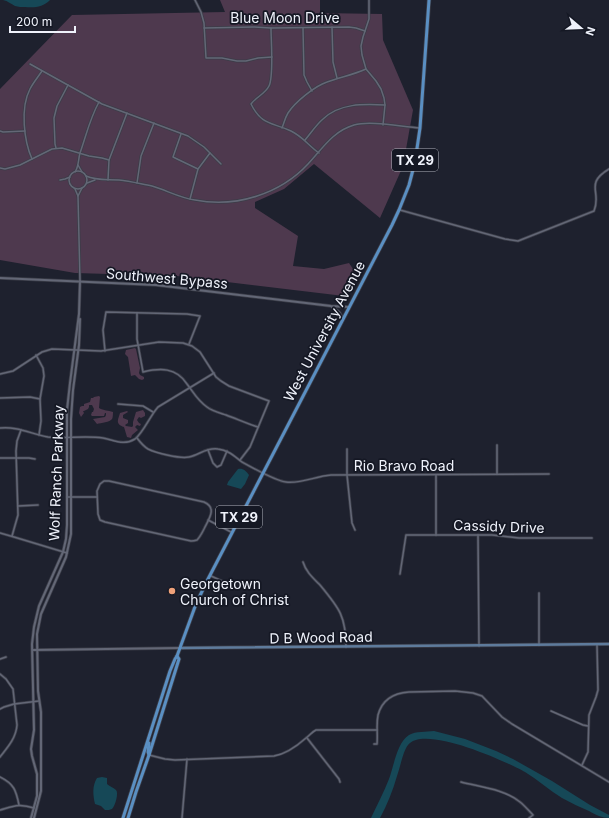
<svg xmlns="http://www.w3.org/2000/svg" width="609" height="818" font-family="Inter,sans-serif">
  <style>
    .green { fill: #4e394e }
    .water { fill: #164857 }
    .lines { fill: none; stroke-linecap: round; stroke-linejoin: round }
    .minor-casing { stroke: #3b3d48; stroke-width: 3 }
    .tertiary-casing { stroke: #3b3d48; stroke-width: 3.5 }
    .secondary-casing { stroke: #3b3d48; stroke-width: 4 }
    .primary-casing { stroke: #3b3d48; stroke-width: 4.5 }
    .minor { stroke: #636776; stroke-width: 1.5 }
    .tertiary { stroke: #636776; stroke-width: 2 }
    .secondary { stroke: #5e7b9c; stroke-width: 2.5 }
    .primary { stroke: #5a8fc2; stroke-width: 3 }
    .poi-dot { fill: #f0a27a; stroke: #151824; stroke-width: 1.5 }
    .labels { text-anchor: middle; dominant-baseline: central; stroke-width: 3.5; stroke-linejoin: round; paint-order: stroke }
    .shield { fill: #151824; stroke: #aeb1ba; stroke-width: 1 }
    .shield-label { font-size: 13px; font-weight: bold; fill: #eff2fb }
    .street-label { font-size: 14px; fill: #eff2fb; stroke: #151824 }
    .poi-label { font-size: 14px; fill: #eff2fb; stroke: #151824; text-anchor: start }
  </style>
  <rect width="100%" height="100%" fill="#1e212e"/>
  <g class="green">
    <polygon points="220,0 320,0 320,13 382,14 383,40 413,110 403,166 380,218 314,164 284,189 255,202 255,208 298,236 293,266 324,269 349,263 357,275 344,296 177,276 75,273 0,260 0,89 72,15 225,12"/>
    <polygon points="135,348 136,349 140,368 139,373 140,375 144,377 144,379 142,380 139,379 135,375 131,376 128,357 125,354 126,350"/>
    <path d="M99,396L100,397L99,408C104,411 108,410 113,412C113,413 113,418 112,419C110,422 101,423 97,424L93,419L105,417L106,415V413H105L104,416H92L91,415L92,412H93L94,409L92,405H89V407L88,409L84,411H83L84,413L81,417L79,413L80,407L82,406H84V404L90,402L91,398H93L94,397Z"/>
    <path d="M143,410L145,413V416L141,418L139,417L137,420L139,423L141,424L140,426L137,425L135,427L138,430L132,435L131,438L127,437L124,427C115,424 118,420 120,413L127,411L128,412L123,415V418L128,420V423L125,425L126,426L132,427L133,426V422L136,412Z"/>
  </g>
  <g class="water">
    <path d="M3,0H50C43,7 35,8 25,7C22,7 18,7 15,6C11,4 8,1 3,0Z"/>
    <path d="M238,469C243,468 246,471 249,475L245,484L241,489L227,485L228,482Z"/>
    <path d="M434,731L465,739L496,751L513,759L552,781L590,805L609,815V818C602,818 596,815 589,811C580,807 571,803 562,798C549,790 538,780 525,772C507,762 424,724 408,745C403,751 400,768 397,776C393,790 387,805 380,818H371C377,805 384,792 389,779C394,766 397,742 409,735C416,731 426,732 434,731Z"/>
    <path d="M102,777L107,778V784C109,786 114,788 116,790C119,793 115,806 112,809C110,810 108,810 105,810L101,806L95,804C93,795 92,786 97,778Z"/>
  </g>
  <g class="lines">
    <g class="minor-casing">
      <g id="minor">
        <polyline points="195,0 201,12 204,23 206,58 222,58 237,61 246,61 258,58 272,57"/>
        <polyline points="369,0 369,19 363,37 361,46 362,55 366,69 376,81 381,89 384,98 385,105 383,125"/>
        <polyline points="332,27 333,62 337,78"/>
        <polyline points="204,28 254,27 271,28 349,27 356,28 365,31"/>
        <path d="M271,28C271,41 274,76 269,86C265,94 256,97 251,104C262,126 272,122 291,131C302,136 309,146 319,153"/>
        <polyline points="303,28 304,75 307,82 312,91"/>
        <polyline points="30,64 102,104 188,136 204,147 221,164"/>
        <path d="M282,128C284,123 285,118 288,113C295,102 315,86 327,82C340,77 353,75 366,69"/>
        <polyline points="0,131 3,132 25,131"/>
        <polyline points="181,134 173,157 175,158 198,169"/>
        <path d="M305,140C311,133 316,125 323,119C340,103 363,104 385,105"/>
        <polyline points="56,148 55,144 54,118 57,106 68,85"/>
        <path d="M32,159C24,141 20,108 30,89C33,83 38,77 42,71"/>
        <polyline points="78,165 82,172"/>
        <polyline points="0,168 5,169 20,165 52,149 62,148 89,156 102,158 109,160"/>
        <circle cx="78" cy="180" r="9"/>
        <path d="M75,172C79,166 78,160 80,153C86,136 90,118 99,102"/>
        <path d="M86,176C97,181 108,179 119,180C130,181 141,184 152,186C166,190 180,198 195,200C236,208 280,194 308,164C322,149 333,131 354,125C371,120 402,127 420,128"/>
        <polyline points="60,180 65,179 70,177"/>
        <polyline points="108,180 109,160 127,113"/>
        <polyline points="87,183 95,180"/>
        <polyline points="137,183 141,156 154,123"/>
        <polyline points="75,189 78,196 80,281"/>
        <polyline points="78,196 82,188"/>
        <polyline points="190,199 198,169 210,153"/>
        <path d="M400,210L505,239L518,241L594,211C602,192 584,184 609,169"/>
        <path d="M137,313V339L143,372C160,368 176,367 187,384C194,393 197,400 207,407C212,411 220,413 226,415C237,419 248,424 258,427"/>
        <polyline points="105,351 103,330 106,312 187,314 200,316 189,344"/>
        <polyline points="36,355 43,368 44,376 40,399 41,421 39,435"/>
        <polyline points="0,374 13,371 42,352 52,349 101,351 159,342 183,343 192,346 200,352 216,377 221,381 229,386 269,401 250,447 240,460"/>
        <polyline points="0,398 30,397 40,399"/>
        <polyline points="118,404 143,406 153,412"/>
        <path d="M0,428C17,426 31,434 48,437C66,439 85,435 103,438C114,440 124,446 135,439C143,433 150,416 158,407L214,373"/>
        <path d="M137,438C140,442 143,446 148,449C156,453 180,459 189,457C199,455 207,447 218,449C228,450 234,456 242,462C251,467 276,481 286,482C301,484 316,476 331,475L549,474"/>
        <polyline points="497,445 497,474"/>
        <polyline points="347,449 347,475 352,523 355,530"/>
        <polyline points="208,450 213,463 217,467 221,465 227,451"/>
        <polyline points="0,458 29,458 35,459"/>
        <polyline points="436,475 436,535"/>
        <path d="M104,481H109L204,502C218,508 208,520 204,529C202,533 200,537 197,540C194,541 193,541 191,541L105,522L100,520L98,514L97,491L100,484Z"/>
        <polyline points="67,497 97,497"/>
        <polyline points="18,506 38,505"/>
        <polyline points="208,520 231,532"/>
        <polyline points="0,533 14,537 67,553"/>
        <polyline points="478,535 479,646"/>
        <polyline points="12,536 18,515 16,451 17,441 21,430"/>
        <path d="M303,562C306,572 313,578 320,585C339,608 346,616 346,647"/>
        <polyline points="400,574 406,535 492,535 519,538 592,538"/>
        <polyline points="211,576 231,585"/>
        <polyline points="539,645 539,593"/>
        <polyline points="0,659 6,657"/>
        <path d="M0,674L6,679L13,689L17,725C16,738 8,747 0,757"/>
        <polyline points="0,709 4,707 14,704 39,701"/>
        <polyline points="551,711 583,725 588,726"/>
        <polyline points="307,738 339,779 340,782"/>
        <path d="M374,744H377C378,734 376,725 378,715C382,700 394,693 409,692L455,691L473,693L482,696L502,717L512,724L609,782"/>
        <path d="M149,755L165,759L175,760L274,756C286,754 297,746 306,738C310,735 312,732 316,730H377"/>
        <polyline points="582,765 588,752 589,715 596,697 598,690 597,645"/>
        <path d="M0,777C14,784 16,790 19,805"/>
        <path d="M461,782C480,787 504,789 520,802C525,806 529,811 533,815L529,818"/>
        <path d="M0,810C14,806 19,803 34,808"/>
        <polyline points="182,818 187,759"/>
      </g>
    </g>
    <g class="tertiary-casing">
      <g id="tertiary">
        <polyline points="0,278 156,285 331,306 349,307"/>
        <path d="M332,307C338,311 342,313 342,320"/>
        <polyline points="33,650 180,648"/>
        <polyline points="31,818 37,796 37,774 32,756 31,749 34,730 32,644 34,627 39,606 63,552 66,539 67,525 67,410 70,383 79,314 80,281"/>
        <polyline points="34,818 41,791 41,712 38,691 37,634 41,614 66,557 71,534 71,419 73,390 79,345 80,319"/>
      </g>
    </g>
    <g class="secondary-casing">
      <polyline id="secondary" points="180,648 609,644"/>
    </g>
    <g class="primary-casing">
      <g id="primary">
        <polyline points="149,743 148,752 149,755"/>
        <polyline points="123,818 170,671 175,659 177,656 196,604 207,581 392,225 399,210 409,185 415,162 420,128 429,0"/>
        <polyline points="128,818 136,792 149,755 179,659 177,656"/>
      </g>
    </g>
    <use href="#minor" class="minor"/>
    <use href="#tertiary" class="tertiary"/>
    <use href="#secondary" class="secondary"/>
    <use href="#primary" class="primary"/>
  </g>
  <circle class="poi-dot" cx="172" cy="591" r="4"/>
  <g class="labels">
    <g class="shield">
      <rect x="392" y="149" width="46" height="22" rx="3"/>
      <rect x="216" y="506" width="46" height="22" rx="3"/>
    </g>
    <g class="shield-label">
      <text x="415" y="160">TX 29</text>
      <text x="239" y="517">TX 29</text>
    </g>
    <g class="street-label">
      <text x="285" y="17">Blue Moon Drive</text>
      <text transform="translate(167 278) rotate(5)">Southwest Bypass</text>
      <text transform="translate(324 331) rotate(-62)">West University Avenue</text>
      <text x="404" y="465">Rio Bravo Road</text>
      <text transform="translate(56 473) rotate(-88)">Wolf Ranch Parkway</text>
      <text transform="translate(499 526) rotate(2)">Cassidy Drive</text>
      <text transform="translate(321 637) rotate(-1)">D B Wood Road</text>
    </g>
    <g class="poi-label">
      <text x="180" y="583">Georgetown<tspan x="180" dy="16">Church of Christ</tspan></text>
    </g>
  </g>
  <g transform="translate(581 28) rotate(109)" stroke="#151824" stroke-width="3" paint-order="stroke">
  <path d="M0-3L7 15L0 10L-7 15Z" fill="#eff2fb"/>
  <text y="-6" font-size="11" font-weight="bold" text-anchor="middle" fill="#eff2fb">N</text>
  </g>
  <path d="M10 26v6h65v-6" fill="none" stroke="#eff2fb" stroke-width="2"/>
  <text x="16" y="26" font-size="12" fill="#eff2fb" stroke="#151824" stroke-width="3" paint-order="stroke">200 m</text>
</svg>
